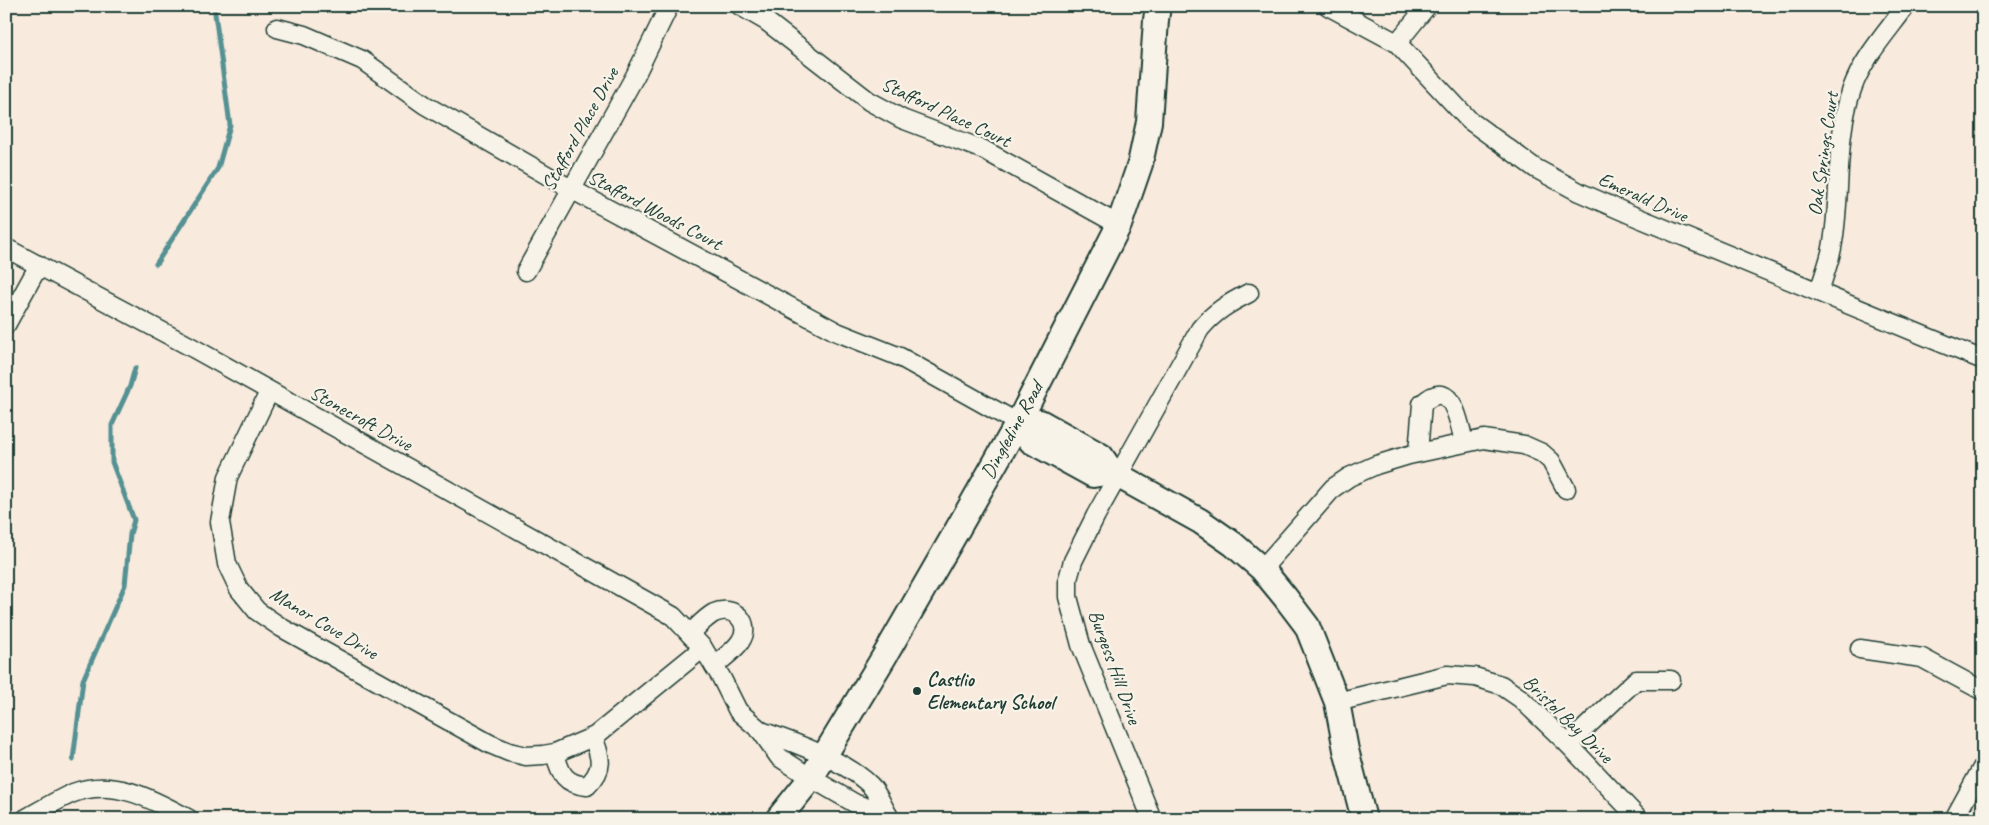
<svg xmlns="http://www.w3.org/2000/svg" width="1989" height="825" font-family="Caveat,sans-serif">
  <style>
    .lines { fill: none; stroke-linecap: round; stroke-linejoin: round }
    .stream { stroke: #549193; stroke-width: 5 }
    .street-casing { stroke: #1f3d34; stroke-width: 21 }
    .secondary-casing { stroke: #1f3d34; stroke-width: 28 }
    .street { stroke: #f7f3e8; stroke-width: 18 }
    .secondary { stroke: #f7f3e8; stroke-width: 24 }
    .poi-dot { fill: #1f3d34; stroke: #f7f3e8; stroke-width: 2 }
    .labels { text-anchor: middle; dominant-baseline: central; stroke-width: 4.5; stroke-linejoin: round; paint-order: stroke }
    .street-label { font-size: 20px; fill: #1f3d34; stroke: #f7f3e8 }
    .poi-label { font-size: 20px; font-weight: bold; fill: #1f3d34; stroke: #f7f3e8; text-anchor: start }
  </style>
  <rect width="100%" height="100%" fill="#f8eadd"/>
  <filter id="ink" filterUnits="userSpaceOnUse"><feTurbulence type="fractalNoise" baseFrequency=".02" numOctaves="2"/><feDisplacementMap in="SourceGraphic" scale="10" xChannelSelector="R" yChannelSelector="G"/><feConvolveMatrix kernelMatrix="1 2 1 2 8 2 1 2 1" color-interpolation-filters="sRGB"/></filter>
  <g filter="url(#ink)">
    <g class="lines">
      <g class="stream">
        <polyline points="156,264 218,168 230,125 214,6"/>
        <polyline points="73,760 83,680 125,585 130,534 134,520 112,462 112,425 130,386 135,368"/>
      </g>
      <g class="street-casing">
        <g id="street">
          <polyline points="740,6 766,21 869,101 902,119 984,150 1119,225"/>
          <polyline points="1328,6 1397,43 1469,120 1535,168 1579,192 1634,216 1983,360"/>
          <polyline points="277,28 304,35 362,60 425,105 571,189 837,332 900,357 1018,423"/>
          <polyline points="1397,43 1427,6"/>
          <polyline points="6,248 193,348 673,616 703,648 721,677 738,711 761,731 779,757 811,778 856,804 887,814"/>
          <polyline points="526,271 635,76 669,6"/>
          <path d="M1819,292C1823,278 1829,263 1832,248C1842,196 1834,141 1852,89C1863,58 1887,32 1906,6"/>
          <polyline points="6,325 39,265"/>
          <polyline points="269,392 228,477 220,522 227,564 239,589 257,611 282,628 490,744 509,752 526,756 543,755 555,753 595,736 703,648"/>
          <path d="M1418,453L1422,404C1452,375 1459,421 1464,443"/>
          <polyline points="1262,569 1333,488 1349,477 1376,465 1409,455 1484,439 1524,445 1542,453 1551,461 1566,489"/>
          <path d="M690,634C698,626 705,618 714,613C734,604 753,623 740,642C734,651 722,659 714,666"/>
          <polyline points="1860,649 1922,658 1983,691"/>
          <polyline points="1337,702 1447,675 1475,677 1501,685 1520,698 1568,744 1639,819"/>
          <path d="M761,731C793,742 846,761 870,785C879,794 883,808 890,818"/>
          <polyline points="1568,744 1636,680 1671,680"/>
          <path d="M555,753C560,774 565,784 587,786C605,769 601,758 593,737"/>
          <path d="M25,819C41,810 57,800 73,793C114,777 154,800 189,819"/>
          <path d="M1152,819L1081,645L1068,597V579L1073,561L1096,515L1200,329C1214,312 1229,303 1249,293"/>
          <polyline points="1954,819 1983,766"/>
        </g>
      </g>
      <g class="secondary-casing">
        <g id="secondary">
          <polyline points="1018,423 1040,422 1101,456 1112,472 1200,521 1233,544 1262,569 1285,597 1307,626 1337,702 1346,750 1364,819"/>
          <polyline points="1018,423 1031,441 1093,475 1112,472"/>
          <polyline points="778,819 811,778 884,657 952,539 1018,423 1119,225 1140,164 1149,122 1156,20 1158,6"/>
        </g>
      </g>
      <use href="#street" class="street"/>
      <use href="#secondary" class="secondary"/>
    </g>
  </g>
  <circle class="poi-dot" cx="917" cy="691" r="5"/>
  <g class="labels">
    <g class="street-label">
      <text transform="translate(946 112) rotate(25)">Stafford Place Court</text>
      <text transform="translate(580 129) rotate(-61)">Stafford Place Drive</text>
      <text transform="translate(1823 154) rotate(-82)">Oak Springs Court</text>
      <text transform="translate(1643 197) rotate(24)">Emerald Drive</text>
      <text transform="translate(655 210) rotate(28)">Stafford Woods Court</text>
      <text transform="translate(361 418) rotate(29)">Stonecroft Drive</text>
      <text transform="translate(1012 430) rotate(-61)">Dingledine Road</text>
      <text transform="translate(324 623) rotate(31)">Manor Cove Drive</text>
      <text transform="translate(1115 667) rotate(70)">Burgess Hill Drive</text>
      <text transform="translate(1568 719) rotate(44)">Bristol Bay Drive</text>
    </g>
    <g class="poi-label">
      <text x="927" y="679">Castlio<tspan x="927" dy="23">Elementary School</tspan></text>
    </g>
  </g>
  <rect width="1989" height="825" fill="none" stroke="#f7f3e8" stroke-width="25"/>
  <rect x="12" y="12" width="1964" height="800" fill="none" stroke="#1f3d34" stroke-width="2" filter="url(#ink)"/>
</svg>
